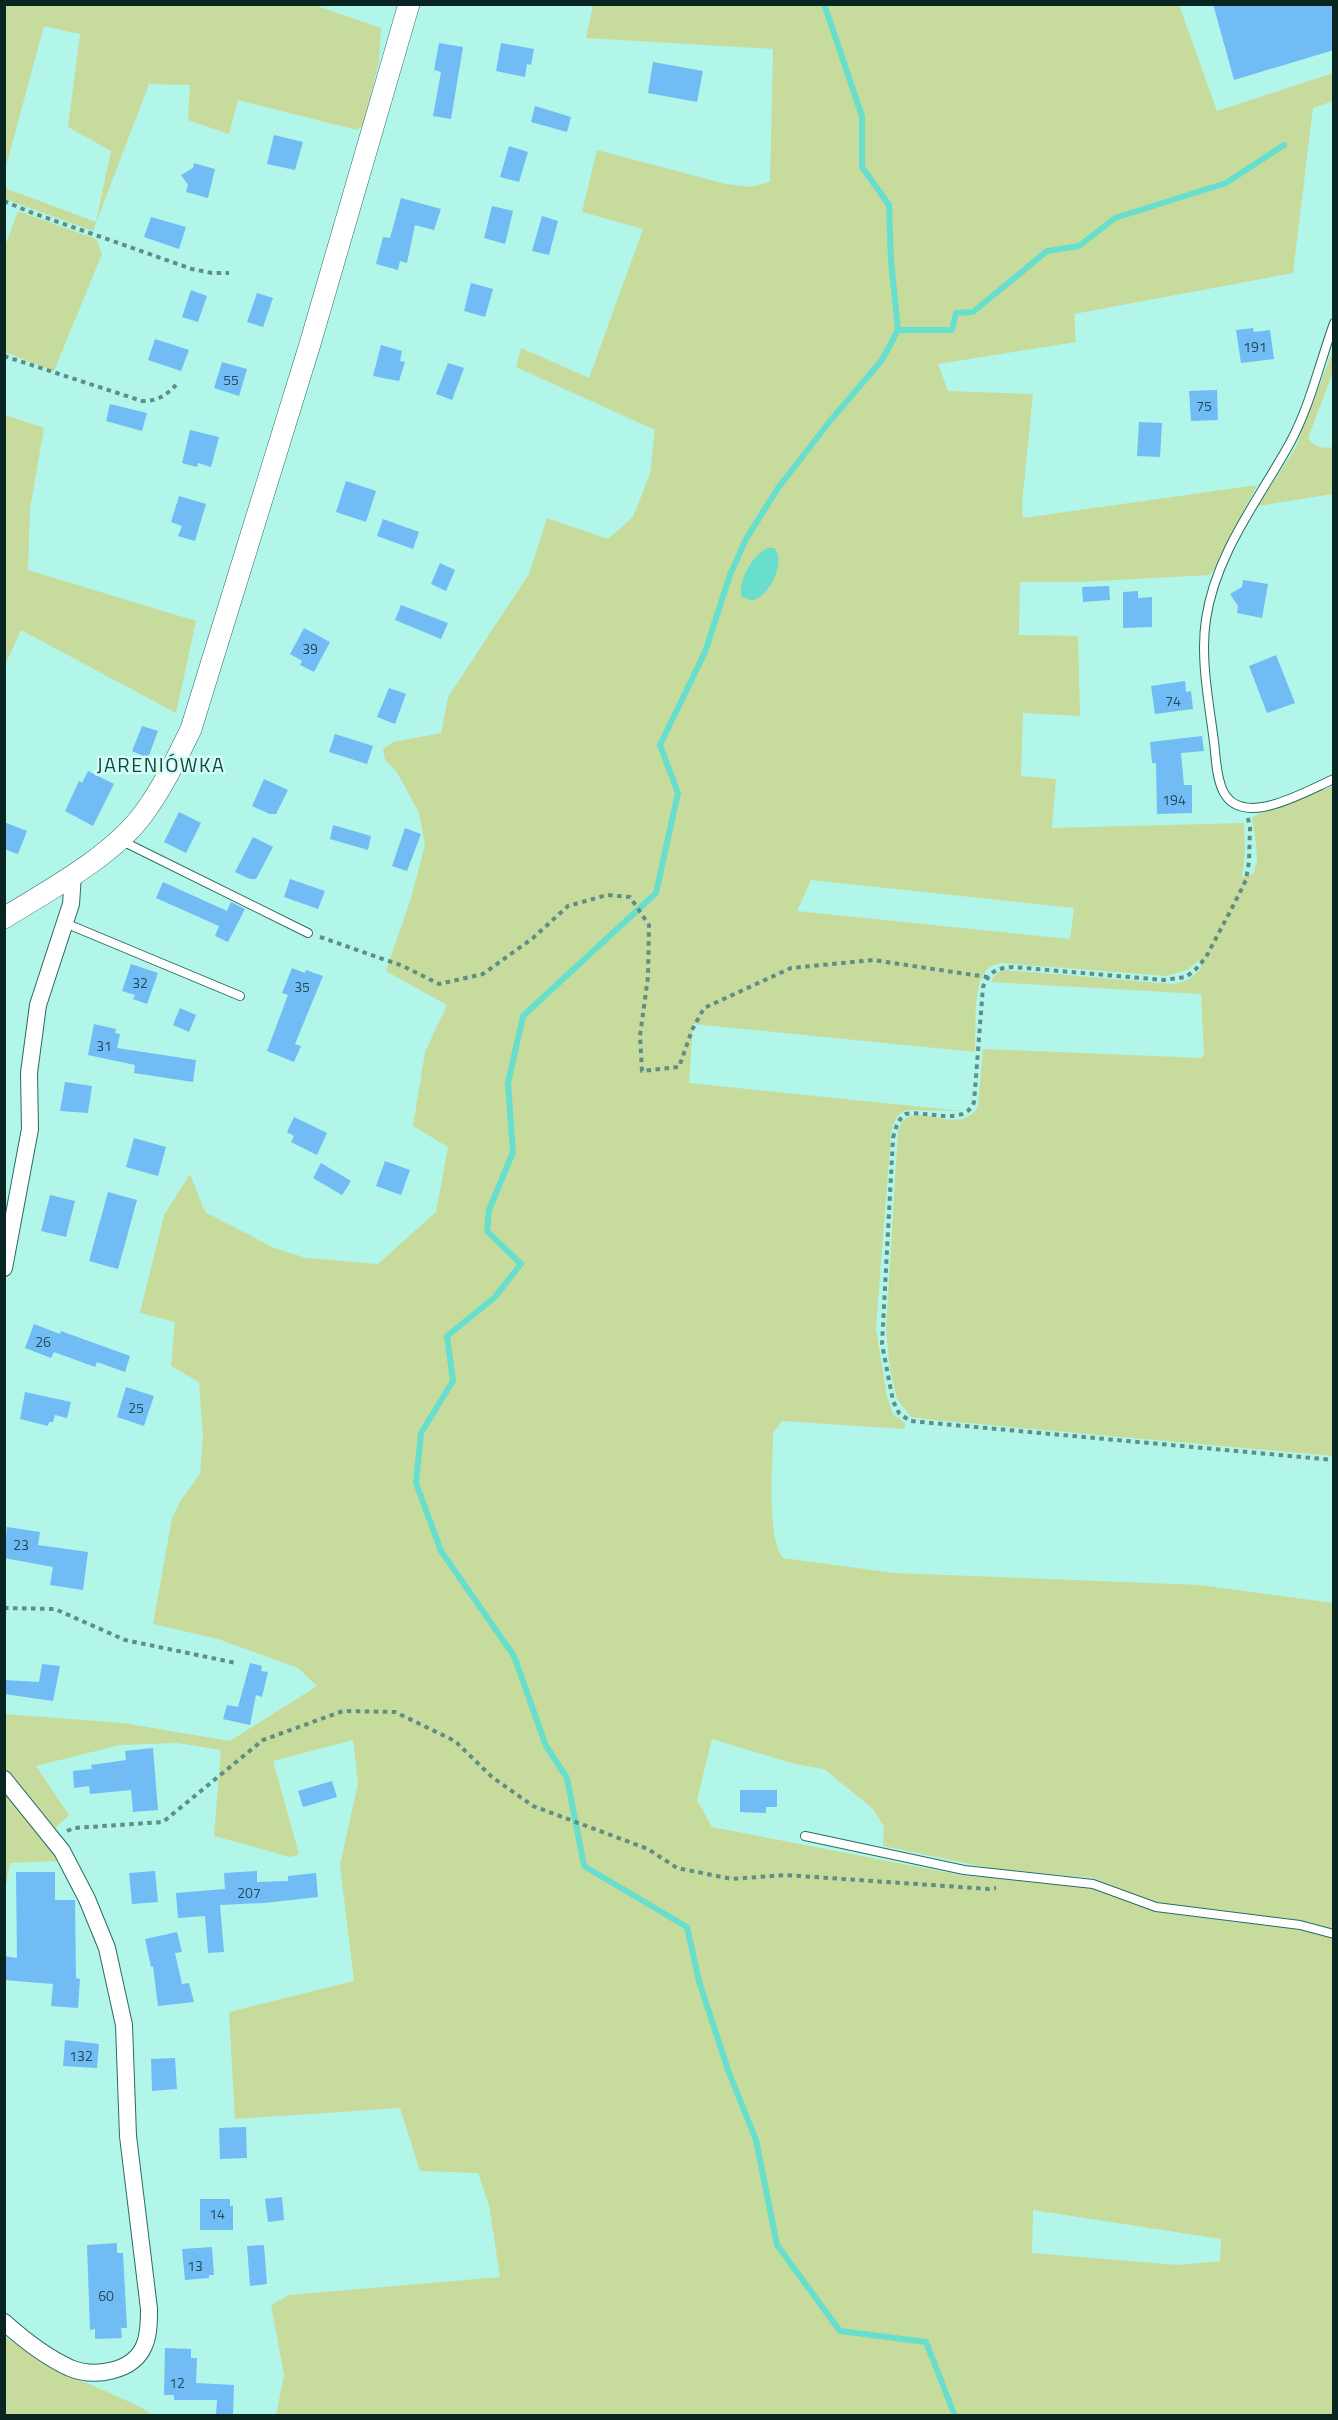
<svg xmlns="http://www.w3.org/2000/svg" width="1338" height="2420" font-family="'Titillium Web',sans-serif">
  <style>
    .green { fill: #c7dc9c; fill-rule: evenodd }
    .water { fill: #68decd }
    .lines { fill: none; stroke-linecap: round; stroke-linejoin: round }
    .stream { stroke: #68decd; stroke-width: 6 }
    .building { fill: #72bcf5 }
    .service-casing { stroke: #296c63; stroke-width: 10 }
    .minor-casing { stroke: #296c63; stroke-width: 18 }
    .tertiary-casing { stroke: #296c63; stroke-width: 22 }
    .path { stroke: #5e8e86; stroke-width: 4; stroke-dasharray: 4.5 4.5; stroke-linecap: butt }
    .service { stroke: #fff; stroke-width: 8 }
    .minor { stroke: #fff; stroke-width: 16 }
    .tertiary { stroke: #fff; stroke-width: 21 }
    .labels { text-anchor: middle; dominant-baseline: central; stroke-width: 5; stroke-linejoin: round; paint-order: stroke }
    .number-label { font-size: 14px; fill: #234b57 }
    .quarter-label { font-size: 20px; letter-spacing: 1.5px; fill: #12463f; stroke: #d5fcf5 }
  </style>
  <rect width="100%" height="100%" fill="#b2f5e9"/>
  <g class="green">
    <polygon points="5,5 314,5 381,28 379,62 363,125 357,130 238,100 229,134 188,120 190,85 149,84 93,231 5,199 5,188 96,222 111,151 68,127 80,34 44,26 5,170"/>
    <path d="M593,5H1179L1217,111L1333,73V101L1313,108L1293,273L1074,314L1076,342L938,364L948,391L1033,394L1022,503L1023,518L1257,485L1230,537L1220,561L1210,575L1079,582H1020L1019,635L1078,636L1080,716L1023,713L1021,776L1056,779L1052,828L1244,823L1245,851L1242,877L1253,874L1257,861L1256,844L1252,817L1333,786V1456L934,1420L911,1417L897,1399L890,1369L886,1329L898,1131C900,1127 901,1122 905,1119C924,1105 962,1136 978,1106L983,1049L1202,1058L1204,1055L1201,994L991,982C995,974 997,972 1006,970L1174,984L1188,980L1201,969L1200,960L1187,970L1167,976L1001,963C995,965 989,966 985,972C973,987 976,1032 975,1052L693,1024L689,1083L962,1111L907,1110C896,1114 894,1122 891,1133L876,1328L887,1396L893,1414L905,1423V1429L782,1421L773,1433C773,1463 766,1536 783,1558L894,1573L1200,1585L1333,1603V2415H276L284,2375L271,2305L289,2295L500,2277L489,2205L478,2173L420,2171L400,2108L235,2119L229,2012L354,1981L340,1865L358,1783L353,1740L273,1761L299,1854L290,1857L214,1836L221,1750L177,1743L120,1745L36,1766L69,1815L52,1831L5,1768V1714L123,1723L230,1741L317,1686L298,1668L218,1639L153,1624L172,1518L181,1500L200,1474L203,1437L199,1382L171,1366L175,1322L140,1313L164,1215L190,1174L205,1212L274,1248L306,1258L378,1264L436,1212L448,1147L413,1126L425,1052L447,1005L386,971L411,898L425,845L419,813L397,772L385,760L383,749L393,742L441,733L448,697L529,574L547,518L608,539L633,517L650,474L655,430L516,367L521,348L589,378L643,229L582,212L597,150L726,184L751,187L770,182L773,49L586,38ZM811,880L1074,908L1070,939L797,911ZM712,1739L795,1764L824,1769L872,1808L884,1826L883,1846L989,1868L1094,1878L1121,1891L960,1875L712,1827L697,1800ZM1033,2210L1221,2239L1220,2261L1179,2265L1032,2253Z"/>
    <polygon points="18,211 96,239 102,254 54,371 5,352 5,246"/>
    <path d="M1333,350V372L1308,438C1315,447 1322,449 1333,447V494L1258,506L1296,447Z"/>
    <polygon points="5,415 44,428 30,509 28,570 196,621 176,713 21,630 5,665"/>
    <polygon points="4,1786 60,1861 10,1863 5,1892"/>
    <path d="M4,2336C22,2348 41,2364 60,2372C92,2386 124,2397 154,2415H5Z"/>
  </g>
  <path class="water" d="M768,548H774C786,560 772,590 758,598C755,600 752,600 749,600L741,596C739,579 752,555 768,548Z"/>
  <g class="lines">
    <g class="stream">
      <polyline points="824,4 862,116 862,167 889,205 891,261 898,330 882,360 830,421 778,488 746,539 730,575 705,652 660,745 678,793 656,893 523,1016 508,1083 513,1152 489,1210 487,1231 521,1264 494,1298 447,1336 453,1381 421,1433 416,1483 441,1551 514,1656 546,1746 567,1778 584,1866 687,1927 699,1981 728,2070 756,2140 777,2245 840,2331 926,2342 955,2416"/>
      <polyline points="898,330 952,330 956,313 973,312 1047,251 1079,246 1115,218 1226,183 1284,145"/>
    </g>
  </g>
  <g class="building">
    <polygon points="1213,4 1334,4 1334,50 1234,80"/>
    <polygon points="439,43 463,47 451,119 433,116 441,72 434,70"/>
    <polygon points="501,43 534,49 531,65 527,64 525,77 496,71"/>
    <polygon points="653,62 703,71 697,102 648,93"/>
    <polygon points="535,106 571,117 567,132 531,122"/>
    <polygon points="274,135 303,142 295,170 267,164"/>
    <polygon points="509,146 528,152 519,182 500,177"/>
    <polygon points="194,163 215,169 208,198 186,192 188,185 181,175 193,168"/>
    <polygon points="401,198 441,209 434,230 415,225 407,263 400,261 398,270 376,264 383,237 390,238"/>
    <polygon points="492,206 513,211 505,244 484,238"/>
    <polygon points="542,216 558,221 549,255 532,251"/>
    <polygon points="151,217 186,227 179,249 144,237"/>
    <polygon points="471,283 493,289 485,317 464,311"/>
    <polygon points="191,290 207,296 198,322 182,317"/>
    <polygon points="257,293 273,298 263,327 247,322"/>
    <polygon points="1253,328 1254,332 1270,330 1274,359 1241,363 1236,330"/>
    <polygon points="155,339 189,350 181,371 148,360"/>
    <polygon points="381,345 402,351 400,361 405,362 399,381 373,376"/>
    <polygon points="222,362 247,369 239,396 214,388"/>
    <polygon points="448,363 464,368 452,400 436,394"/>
    <polygon points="1217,390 1218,420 1191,421 1189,391"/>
    <polygon points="110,404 147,413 142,431 106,421"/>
    <polygon points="1139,422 1162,423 1160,457 1137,456"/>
    <polygon points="190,430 219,437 211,467 198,463 197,467 182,463"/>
    <polygon points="346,481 376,491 366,522 336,512"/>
    <polygon points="179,496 206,504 195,541 178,536 182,526 171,522"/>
    <polygon points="383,519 419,532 413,549 377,536"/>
    <polygon points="440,563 455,570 446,591 431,584"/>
    <polygon points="1243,580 1268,584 1262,618 1237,613 1238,606 1230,594 1242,587"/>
    <polygon points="1109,586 1110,600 1083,602 1082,587"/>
    <polygon points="1138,591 1138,598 1152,597 1152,627 1123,628 1123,592"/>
    <polygon points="401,605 448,623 441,639 395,620"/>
    <polygon points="304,628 330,642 314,672 300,665 302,661 290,654"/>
    <polygon points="1276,655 1295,703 1267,713 1249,666"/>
    <polygon points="1185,681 1186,692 1191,691 1193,709 1155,714 1151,686"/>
    <polygon points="389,688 406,694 395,724 377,717"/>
    <polygon points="142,726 158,731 148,758 132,751"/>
    <polygon points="335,734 373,746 367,764 329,752"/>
    <polygon points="1202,736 1204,751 1181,753 1184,785 1192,785 1192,813 1157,814 1156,763 1152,763 1150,742"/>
    <polygon points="88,771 114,784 93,826 65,811 79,781 82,783"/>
    <polygon points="264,779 288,790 276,814 270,814 252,806"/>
    <polygon points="179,812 201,823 186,853 164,842"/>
    <polygon points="4,822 27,831 18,854 4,849"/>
    <polygon points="333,825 371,836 368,850 330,839"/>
    <polygon points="405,828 421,834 407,871 392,866"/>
    <polygon points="253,837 273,847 256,879 250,879 235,872"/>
    <polygon points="290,879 325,891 318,909 284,897"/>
    <polygon points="163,882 227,911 231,902 245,909 228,942 215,936 219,926 156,898"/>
    <polygon points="131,964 158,973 147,1004 133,999 135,995 122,991"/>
    <polygon points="292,968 305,973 306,970 323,976 295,1044 301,1046 294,1062 267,1051 288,995 282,993"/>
    <polygon points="180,1008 196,1015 189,1032 173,1025"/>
    <polygon points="94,1024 116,1029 115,1033 120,1034 117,1048 196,1060 193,1082 134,1073 135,1065 88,1055"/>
    <polygon points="65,1082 92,1086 88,1113 60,1111"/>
    <polygon points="294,1117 327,1133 317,1155 291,1142 294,1136 287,1132"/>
    <polygon points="134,1138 166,1147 158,1176 126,1167"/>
    <polygon points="385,1161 410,1170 401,1195 376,1186"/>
    <polygon points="321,1163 351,1181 342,1195 313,1178"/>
    <polygon points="108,1192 137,1200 118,1269 89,1261"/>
    <polygon points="50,1195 75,1201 66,1237 41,1231"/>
    <polygon points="34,1324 60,1334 61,1331 130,1356 125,1372 97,1362 95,1367 54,1352 51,1358 25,1348"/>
    <polygon points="126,1387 154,1396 144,1426 117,1417"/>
    <polygon points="25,1392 71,1402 67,1418 55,1415 53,1422 49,1422 48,1426 20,1419"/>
    <polygon points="7,1527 40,1532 38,1545 88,1552 83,1590 50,1585 53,1567 4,1558"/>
    <polygon points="250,1663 262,1666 261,1671 268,1672 262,1697 256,1695 250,1725 223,1719 227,1705 238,1707"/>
    <polygon points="42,1664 60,1666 53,1701 4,1694 4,1680 39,1682"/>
    <polygon points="153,1748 158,1810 133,1812 131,1790 90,1794 89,1786 74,1788 73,1771 92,1769 91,1765 126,1760 125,1751"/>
    <polygon points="332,1781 337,1797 303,1807 298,1791"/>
    <polygon points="740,1790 777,1790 777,1807 766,1807 766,1813 740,1812"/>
    <polygon points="155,1871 158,1902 132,1904 129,1873"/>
    <polygon points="257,1871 257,1882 288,1881 288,1876 316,1873 318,1897 264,1903 220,1905 224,1952 208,1953 205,1916 178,1918 176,1893 225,1889 224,1873"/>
    <polygon points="16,1872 55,1872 55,1900 75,1900 76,1978 80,1979 78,2008 51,2006 53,1984 4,1980 4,1956 17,1958"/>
    <polygon points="177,1932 182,1952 175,1953 182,1984 189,1983 194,2002 158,2006 153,1966 151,1967 145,1939"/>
    <polygon points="65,2040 99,2044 97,2068 63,2066"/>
    <polygon points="175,2058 177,2089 152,2091 151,2059"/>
    <polygon points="246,2127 247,2158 220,2159 219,2128"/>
    <polygon points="282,2197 284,2220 268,2222 265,2199"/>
    <polygon points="200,2199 230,2199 230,2206 233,2206 233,2230 200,2230"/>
    <polygon points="117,2243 117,2253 123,2253 127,2328 121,2328 122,2338 95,2339 95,2329 90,2330 87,2245"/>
    <polygon points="264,2245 267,2284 250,2286 247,2246"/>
    <polygon points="212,2247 214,2275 209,2275 209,2278 185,2280 182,2249"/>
    <polygon points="165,2348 191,2349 191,2358 197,2358 196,2383 234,2385 233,2415 216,2415 217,2400 174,2400 174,2395 164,2395"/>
  </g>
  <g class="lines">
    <g class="service-casing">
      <g id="service">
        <path d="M1334,323C1320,362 1310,406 1290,443C1259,499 1216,553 1206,619C1200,659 1209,702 1214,742C1216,758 1216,776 1223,791C1242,830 1306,791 1334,779"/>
        <polyline points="120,840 308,933"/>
        <polyline points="65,923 240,996"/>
        <polyline points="805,1836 964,1870 1093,1884 1156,1907 1300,1925 1334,1934"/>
      </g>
    </g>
    <g class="minor-casing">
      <g id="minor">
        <polyline points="4,1268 30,1129 29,1073 38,1005 71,904 73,875"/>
        <path d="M4,1779L62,1851L87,1899L107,1948L124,2025L128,2136L149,2309C149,2321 149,2335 144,2346C133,2372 94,2378 70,2368C46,2357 24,2340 4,2322"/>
      </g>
    </g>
    <g class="tertiary-casing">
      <path id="tertiary" d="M4,918C49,890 113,856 144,813C163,787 177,758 191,729L310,344L409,4"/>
    </g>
    <g class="path">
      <polyline points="4,201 30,212 192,269 212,273 229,273"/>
      <path d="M4,356L142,401C158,401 165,396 176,385"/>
      <path d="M1248,818L1250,828L1249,862L1246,880L1232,908L1206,957L1196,969L1186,977L1164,980L1013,967C996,968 989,972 983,987L974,1102C965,1127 926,1110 906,1114C897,1120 896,1128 893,1138L882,1344L893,1401L899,1413L910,1421L1334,1460"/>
      <polyline points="320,937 403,966 439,984 483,974 533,938 568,906 607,895 630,897 649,925 648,977 640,1036 642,1071 679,1067 692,1030 704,1008 791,968 873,960 987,977"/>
      <polyline points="4,1608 55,1609 125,1640 236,1663"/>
      <polyline points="67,1831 74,1828 163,1822 263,1740 343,1711 395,1712 455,1741 492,1777 533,1806 648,1849 677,1868 732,1879 785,1875 989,1889 996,1888"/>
    </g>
    <use href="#service" class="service"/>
    <use href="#minor" class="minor"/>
    <use href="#tertiary" class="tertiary"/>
  </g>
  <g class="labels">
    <g class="number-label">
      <text x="1255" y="346">191</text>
      <text x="231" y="379">55</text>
      <text x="1204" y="405">75</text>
      <text x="310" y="648">39</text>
      <text x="1173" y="700">74</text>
      <text x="1174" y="799">194</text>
      <text x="140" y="982">32</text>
      <text x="302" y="986">35</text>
      <text x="104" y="1045">31</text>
      <text x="43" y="1341">26</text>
      <text x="136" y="1407">25</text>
      <text x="21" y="1544">23</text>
      <text x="249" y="1892">207</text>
      <text x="81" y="2055">132</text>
      <text x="217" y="2213">14</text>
      <text x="195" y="2265">13</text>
      <text x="106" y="2295">60</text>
      <text x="177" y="2382">12</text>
    </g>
    <g class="quarter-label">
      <text x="161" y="764">JARENIÓWKA</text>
    </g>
  </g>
  <rect width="1338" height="2420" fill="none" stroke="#092522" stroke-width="12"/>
</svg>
